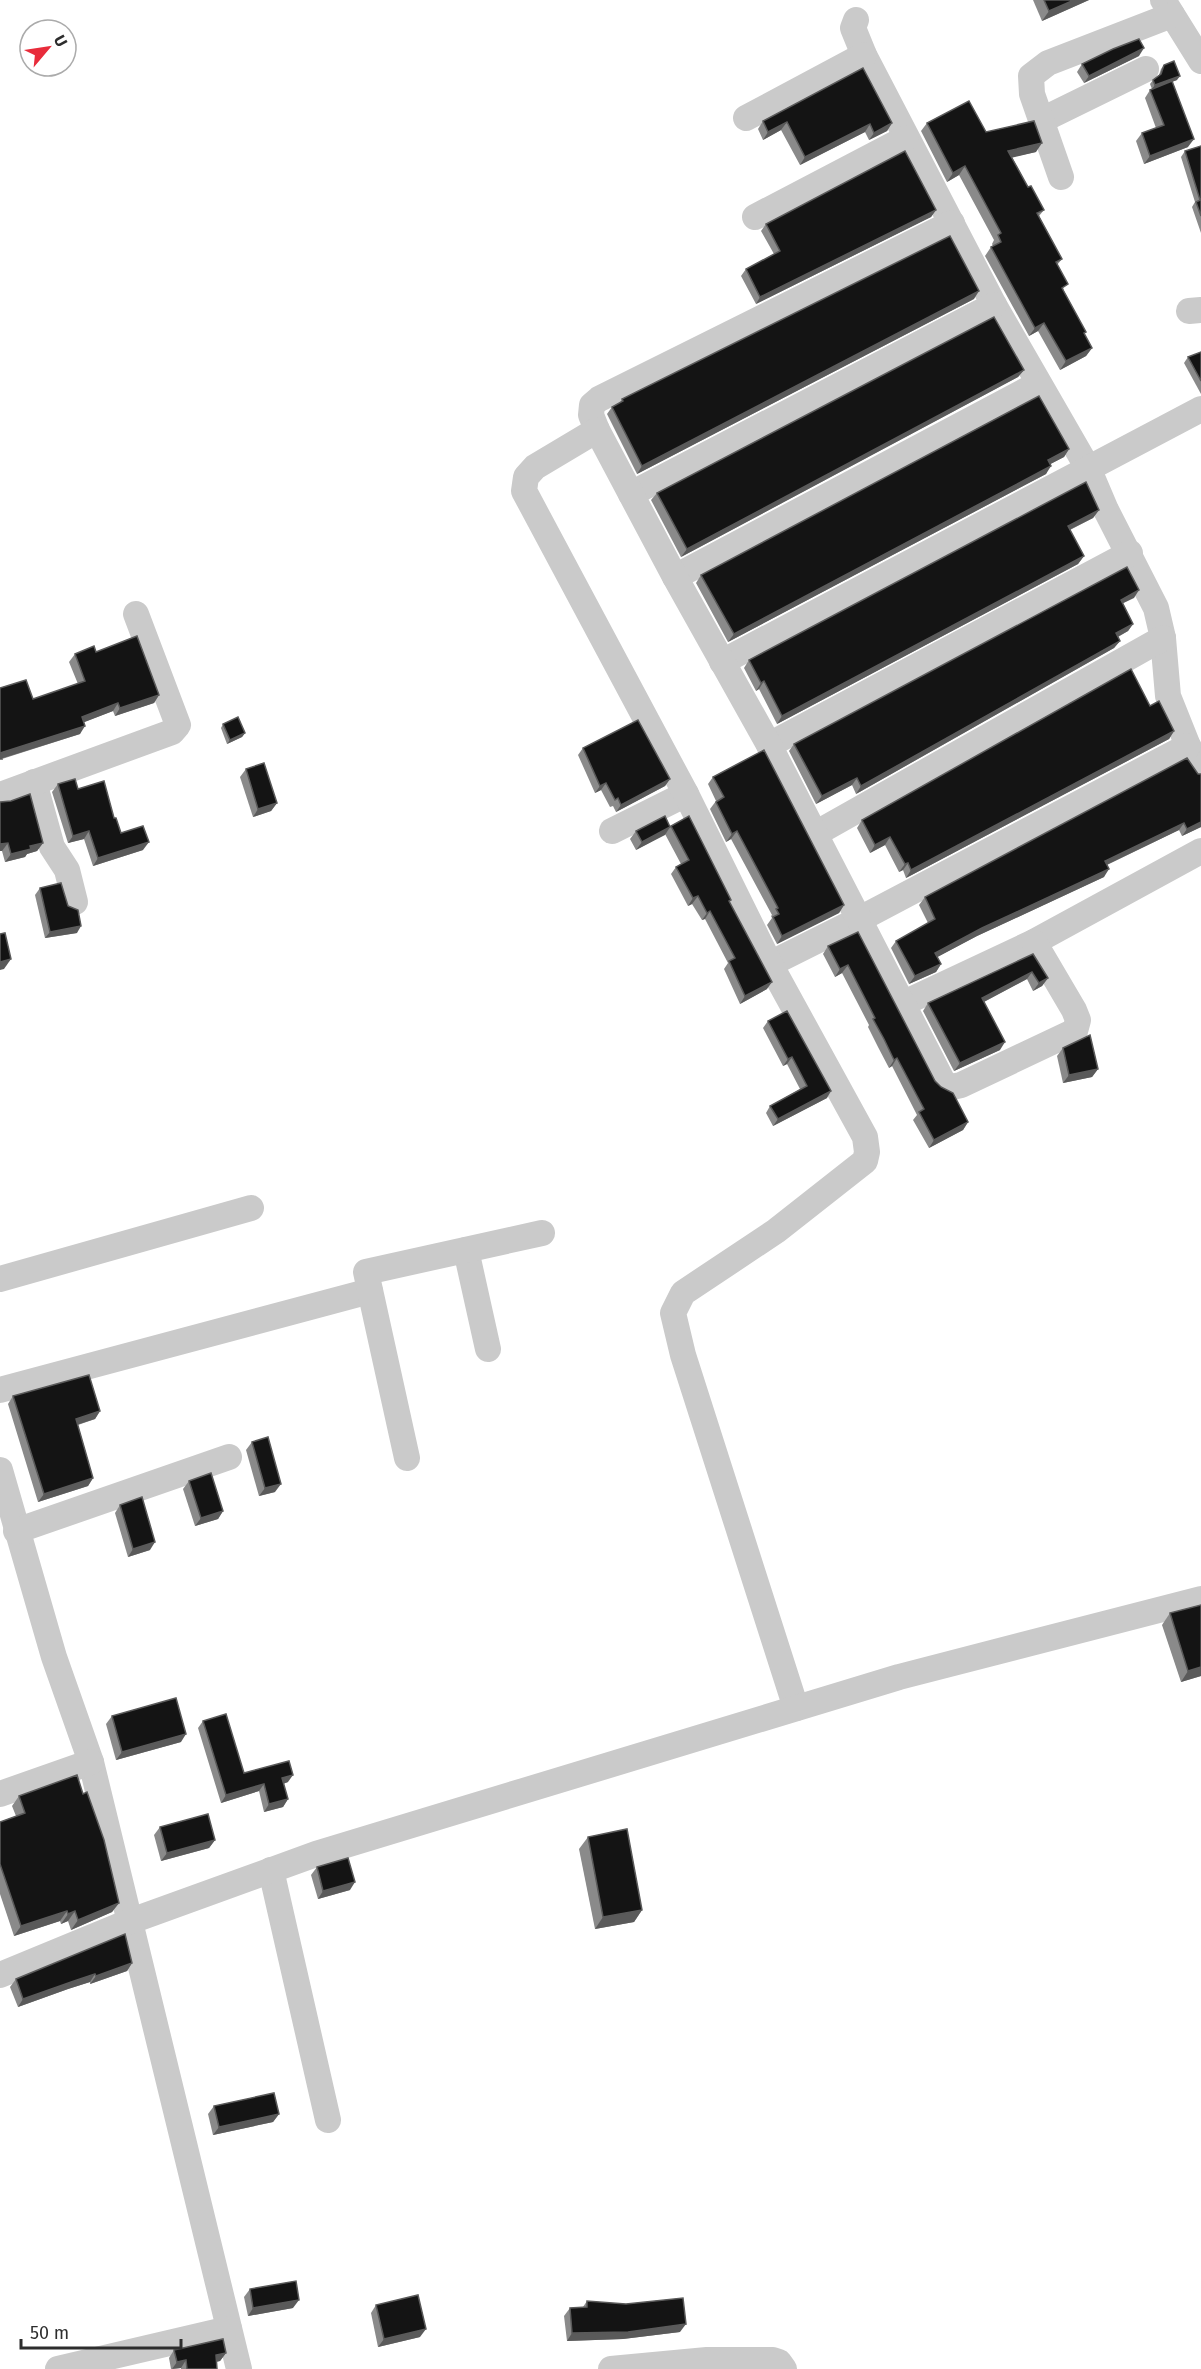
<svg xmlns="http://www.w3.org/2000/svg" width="1201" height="2369" font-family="'Fira Sans',sans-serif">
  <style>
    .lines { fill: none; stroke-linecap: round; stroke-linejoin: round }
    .minor { stroke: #cacaca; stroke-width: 26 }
    .wall { fill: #8a8a8a }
    .shaded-wall { fill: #5a5a5a }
    .building { fill: #141414; stroke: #5a5a5a; stroke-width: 1.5 }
  </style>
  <rect width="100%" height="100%" fill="#fff"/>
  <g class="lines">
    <g class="minor">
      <polyline points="1163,0 1201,61"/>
      <polyline points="856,20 853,28 864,55 994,305 1089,470 1106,510 1156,608 1163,638 1168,696 1188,746 1201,769"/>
      <polyline points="746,118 864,55"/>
      <polyline points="1042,120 1146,69"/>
      <polyline points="1061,177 1032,94 1031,76 1048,63 1172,15"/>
      <polyline points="755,217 906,138"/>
      <polyline points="1189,311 1201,310"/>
      <polyline points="597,430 591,415 592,405 599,399 952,223"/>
      <polyline points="631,494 994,305"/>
      <polyline points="675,577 1038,384"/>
      <polyline points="722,662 1201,409"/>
      <polyline points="769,745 1130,553"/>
      <polyline points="34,782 52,847 67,870 75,902"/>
      <polyline points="0,795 172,732 178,725 136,614"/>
      <polyline points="612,831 686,794"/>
      <polyline points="815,834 1163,638"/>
      <polyline points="770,964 858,920 1188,746"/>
      <polyline points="902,1004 1034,942 1201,851"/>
      <polyline points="466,1250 488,1349"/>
      <polyline points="0,1279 251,1208"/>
      <polyline points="0,1390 370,1291"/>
      <polyline points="407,1458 366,1272 542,1233"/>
      <polyline points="0,1470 54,1657 91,1762 239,2369"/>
      <polyline points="16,1531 229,1457"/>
      <polyline points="796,1708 683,1355 673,1313 683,1293 776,1231 865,1161 867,1152 865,1137 770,964 686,794 524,491 526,477 535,467 597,430 675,577 769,745 943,1082 952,1087 961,1085 1075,1031 1078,1020 1074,1010 1034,942"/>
      <polyline points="0,1794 91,1762"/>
      <polyline points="271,1870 328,2120"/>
      <polyline points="0,1975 131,1921 316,1854 899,1677 1201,1599"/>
      <polyline points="58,2369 229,2329"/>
      <polyline points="611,2369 707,2360 773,2360 779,2362 784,2369"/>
    </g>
  </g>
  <g class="wall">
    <polygon points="1033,0 1089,0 1042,21"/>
    <polygon points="1139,56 1084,83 1077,72 1082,64"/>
    <polygon points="1164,65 1177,80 1172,82 1188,147 1144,164 1136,141 1142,133 1156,128 1145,98 1150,90 1152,89 1150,84 1153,80 1159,75 1161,69"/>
    <polygon points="763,121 892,123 887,131 869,140 865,132 800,165 781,130 763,140 758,129"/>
    <polygon points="927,123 986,132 1036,152 1012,157 1028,187 1044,210 1039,216 1062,259 1057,265 1064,291 1086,332 1084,334 1092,348 1086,356 1060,370 1038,331 1029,336 985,256 991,247 993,246 992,244 994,240 959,175 947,182 921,131"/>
    <polygon points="1201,146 1201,233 1192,207 1195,202 1181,157 1185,151"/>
    <polygon points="936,210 931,217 756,304 741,276 746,269 774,254 761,231 766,224"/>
    <polygon points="974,299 637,474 607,414 612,407 620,403 622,399"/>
    <polygon points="1201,352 1201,394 1184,363 1188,357"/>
    <polygon points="1024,370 1018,377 681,557 651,500 657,493"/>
    <polygon points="1069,449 1064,457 1050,464 1046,474 728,642 696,583 701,575"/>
    <polygon points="1099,510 1093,518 1070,530 1084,556 1078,564 777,724 759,689 756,691 744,668 749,660"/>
    <polygon points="1134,598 1123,603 1133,624 1128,631 1118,637 1120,641 1114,648 856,794 852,785 816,804 789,751 794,744"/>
    <polygon points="96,652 159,695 154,703 115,716 113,711 84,722 80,734 2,759 33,699 78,684 69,662 75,654"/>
    <polygon points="1150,706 1174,731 1169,739 906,878 903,870 899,872 885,845 870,853 857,828 862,820"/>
    <polygon points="223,724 245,733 242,737 227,744 221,728"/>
    <polygon points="583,748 670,779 665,786 616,812 613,806 610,807 601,790 595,793 578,755"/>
    <polygon points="246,769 277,803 271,811 253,817 240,777"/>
    <polygon points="1198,774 1201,827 1182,836 1179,830 1107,865 1104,877 977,936 937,957 941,964 936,972 909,984 891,948 896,941 928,923 919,905 925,897"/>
    <polygon points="713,777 844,905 839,913 777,944 767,925 772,918 771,916 772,915 731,839 726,842 710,809 716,801 708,784"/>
    <polygon points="58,784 78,789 114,818 121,833 143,850 93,866 84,839 68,843 52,792"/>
    <polygon points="0,802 43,843 37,851 27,854 25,857 5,862 2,851"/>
    <polygon points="671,826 729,902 767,989 740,1004 724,969 728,963 705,919 702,920 692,904 688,906 671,874 676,867 681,864 665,834 636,850 630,839 636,831"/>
    <polygon points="40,888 77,933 45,938 35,895"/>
    <polygon points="858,932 935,1081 968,1122 963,1130 929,1148 913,1120 917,1115 892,1066 889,1068 878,1047 868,1027 869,1025 842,973 835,977 823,954 828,946"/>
    <polygon points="1033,954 1048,978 1042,986 1033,991 1027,979 984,1002 1000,1050 954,1071 923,1011 928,1003"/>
    <polygon points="768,1021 827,1098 773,1126 766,1113 770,1106 800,1089 787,1064 783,1066 763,1028"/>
    <polygon points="1063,1048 1098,1069 1092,1077 1063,1083 1057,1056"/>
    <polygon points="13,1396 100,1411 95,1419 78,1425 93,1478 88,1486 38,1502 8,1404"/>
    <polygon points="252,1442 275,1492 259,1496 246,1450"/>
    <polygon points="189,1481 223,1511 218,1519 195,1526 183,1489"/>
    <polygon points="120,1505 150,1550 128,1557 115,1513"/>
    <polygon points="1170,1613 1201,1676 1181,1682 1162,1625"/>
    <polygon points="112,1716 181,1742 116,1760 106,1724"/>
    <polygon points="203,1721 244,1773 288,1782 283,1784 288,1799 283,1807 264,1812 259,1791 221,1803 198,1728"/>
    <polygon points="19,1796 119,1903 112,1912 71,1930 68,1921 61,1924 60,1921 14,1936 0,1894 0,1822 16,1816 12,1806"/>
    <polygon points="160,1827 215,1840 209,1848 161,1861 154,1835"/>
    <polygon points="588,1837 642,1910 634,1922 595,1929 579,1849"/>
    <polygon points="317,1867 350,1890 318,1899 311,1875"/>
    <polygon points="132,1963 127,1971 90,1984 90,1982 68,1989 18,2007 10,1987 16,1979"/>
    <polygon points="214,2106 279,2114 273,2122 213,2135 208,2114"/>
    <polygon points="250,2289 293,2308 248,2316 244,2297"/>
    <polygon points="587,2301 680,2332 623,2339 567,2341 564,2316 570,2308 583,2307"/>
    <polygon points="376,2305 420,2337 378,2347 371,2313"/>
    <polygon points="174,2350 226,2353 220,2361 216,2362 217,2369 181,2369 181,2368 171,2369 169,2358"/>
  </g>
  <g class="shaded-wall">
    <polygon points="1074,0 1089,0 1042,21 1049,11"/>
    <polygon points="1144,48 1139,56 1084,83 1089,76"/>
    <polygon points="1180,76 1177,80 1152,89 1155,85"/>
    <polygon points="787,122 781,130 763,140 768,132"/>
    <polygon points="892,123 887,131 869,140 874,133"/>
    <polygon points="870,124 865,132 800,165 805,157"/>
    <polygon points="1194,139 1188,147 1144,164 1150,156"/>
    <polygon points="1042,143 1036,152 1002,160 1008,151"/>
    <polygon points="965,166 959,175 947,182 953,173"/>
    <polygon points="936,210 931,217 756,304 760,297"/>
    <polygon points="979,291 974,299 637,474 642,466"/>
    <polygon points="1044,323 1038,331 1029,336 1035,328"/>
    <polygon points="1092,348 1086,356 1060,370 1066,361"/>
    <polygon points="1024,370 1018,377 681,557 687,549"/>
    <polygon points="1069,449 1064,457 1043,468 1048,460"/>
    <polygon points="1051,466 1046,474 728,642 734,634"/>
    <polygon points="1099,510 1093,518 1063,533 1068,526"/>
    <polygon points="1084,556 1078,564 777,724 782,716"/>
    <polygon points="1139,590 1134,598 1115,607 1121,600"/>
    <polygon points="1133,624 1128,631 1110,641 1116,633"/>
    <polygon points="1120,641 1114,648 856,794 861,786"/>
    <polygon points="764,681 759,689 756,691 761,683"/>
    <polygon points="159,695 154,703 115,716 120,708"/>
    <polygon points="118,703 113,711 77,725 82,717"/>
    <polygon points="85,726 80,734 0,759 0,753"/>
    <polygon points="1174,731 1169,739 906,878 911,870"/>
    <polygon points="245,733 242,737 227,744 230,740"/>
    <polygon points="857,778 852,785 816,804 822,796"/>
    <polygon points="670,779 665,786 616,812 621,805"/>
    <polygon points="606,783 601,790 595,793 600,786"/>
    <polygon points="277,803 271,811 253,817 258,809"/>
    <polygon points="1201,822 1201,827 1182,836 1187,829"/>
    <polygon points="1184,823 1179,830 1100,868 1105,861"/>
    <polygon points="670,827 665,835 636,850 642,842"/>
    <polygon points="89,831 84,839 68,843 73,836"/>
    <polygon points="737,831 731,839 726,842 732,834"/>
    <polygon points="890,837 885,845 870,853 875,845"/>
    <polygon points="149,842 143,850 93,866 98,858"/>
    <polygon points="8,843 2,851 0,851 0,844"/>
    <polygon points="43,843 37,851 27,854 25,857 5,862 11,854 30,846"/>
    <polygon points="908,863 903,870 899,872 905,864"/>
    <polygon points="1109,869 1104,877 977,936 930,961 935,953 982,928"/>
    <polygon points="698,896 692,904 688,906 693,898"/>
    <polygon points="844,905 839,913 777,944 782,936"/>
    <polygon points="710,911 705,919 702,920 707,913"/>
    <polygon points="81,926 77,933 45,938 50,932"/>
    <polygon points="11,959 4,969 0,970 0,962"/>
    <polygon points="941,964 936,972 909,984 915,976"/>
    <polygon points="848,965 842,973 835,977 840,969"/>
    <polygon points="1032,972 1027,979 976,1006 982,998"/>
    <polygon points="1048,978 1042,986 1033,991 1039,983"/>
    <polygon points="772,982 767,989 740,1004 745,996"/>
    <polygon points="1005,1042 1000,1050 954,1071 960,1063"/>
    <polygon points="792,1057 787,1064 783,1066 788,1059"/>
    <polygon points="897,1058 892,1066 889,1068 894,1060"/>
    <polygon points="1098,1069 1092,1077 1063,1083 1069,1075"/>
    <polygon points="831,1091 827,1098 773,1126 778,1119"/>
    <polygon points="968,1122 963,1130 929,1148 934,1140"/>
    <polygon points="100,1411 95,1419 70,1427 76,1419"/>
    <polygon points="93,1478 88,1486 38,1502 44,1494"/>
    <polygon points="281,1484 275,1492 259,1496 265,1488"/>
    <polygon points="223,1511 218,1519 195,1526 201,1518"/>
    <polygon points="155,1542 150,1550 128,1557 133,1549"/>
    <polygon points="1201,1667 1201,1676 1181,1682 1188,1671"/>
    <polygon points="186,1734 181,1742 116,1760 122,1752"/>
    <polygon points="293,1775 288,1782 277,1786 282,1778"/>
    <polygon points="264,1784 259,1791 221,1803 226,1795"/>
    <polygon points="288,1799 283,1807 264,1812 269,1804"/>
    <polygon points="215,1840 209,1848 161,1861 167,1853"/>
    <polygon points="355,1882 350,1890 318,1899 323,1891"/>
    <polygon points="119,1903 112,1912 71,1930 78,1920"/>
    <polygon points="642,1910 634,1922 595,1929 603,1917"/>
    <polygon points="67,1911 60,1921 14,1936 21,1926"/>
    <polygon points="75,1911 68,1921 61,1924 68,1914"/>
    <polygon points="132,1963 127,1971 90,1984 96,1976"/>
    <polygon points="95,1974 90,1982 68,1989 18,2007 23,1999 74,1981"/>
    <polygon points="279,2114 273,2122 213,2135 219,2127"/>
    <polygon points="299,2300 293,2308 248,2316 253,2308"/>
    <polygon points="686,2324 680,2332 623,2339 567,2341 572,2333"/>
    <polygon points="426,2329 420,2337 378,2347 384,2339"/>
    <polygon points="226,2353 220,2361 210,2363 216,2355"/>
    <polygon points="186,2360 181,2368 172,2369 177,2362"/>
  </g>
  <g class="building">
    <polygon points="1044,0 1074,0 1049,11"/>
    <polygon points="1139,39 1144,48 1089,76 1082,64 1113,49"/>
    <polygon points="1174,61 1180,76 1155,85 1153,80 1161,74 1164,65"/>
    <polygon points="863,68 892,123 874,133 870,124 805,157 787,122 768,132 763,121"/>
    <polygon points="1172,81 1194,139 1150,156 1142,133 1164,125 1150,90"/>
    <polygon points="969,101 986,132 1034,121 1042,143 1008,151 1028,187 1031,186 1044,210 1037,213 1062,259 1056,262 1068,284 1062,288 1086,332 1084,333 1092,348 1066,361 1044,323 1035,328 991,247 1001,242 998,235 1001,233 965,166 953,173 927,123"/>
    <polygon points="1201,146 1201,216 1196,202 1200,200 1185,151"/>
    <polygon points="905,151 936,210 760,297 746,269 780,251 766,224"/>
    <polygon points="950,236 979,291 642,466 612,407 623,401 622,399"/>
    <polygon points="994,317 1024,370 687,549 657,493"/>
    <polygon points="1201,352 1201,381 1188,357"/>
    <polygon points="1039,396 1069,449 1048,460 1051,466 734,634 701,575"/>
    <polygon points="1086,482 1099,510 1068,526 1084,556 782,716 764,681 761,683 749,660"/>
    <polygon points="1127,567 1139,590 1121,600 1133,624 1116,633 1120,641 861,786 857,778 822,796 794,744"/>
    <polygon points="137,636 159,695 120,708 118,703 82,717 85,726 0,753 2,759 0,759 0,688 26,680 33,699 85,681 75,654 94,646 96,652"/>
    <polygon points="1131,669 1150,706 1159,701 1174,731 911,870 908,863 905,864 890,837 875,845 862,820"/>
    <polygon points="238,717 245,733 230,740 223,724"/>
    <polygon points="638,720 670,779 621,805 618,798 615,800 606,783 600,786 583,748"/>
    <polygon points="764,750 844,905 782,936 773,917 779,914 776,909 778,908 737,831 732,834 716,802 724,797 713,777"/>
    <polygon points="1187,758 1198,774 1201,774 1201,822 1187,829 1184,823 1105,861 1109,869 982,928 935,953 941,964 915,976 896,941 935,919 925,897"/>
    <polygon points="264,763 277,803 258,809 246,769"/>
    <polygon points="75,779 78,789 104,781 114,818 116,818 121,833 143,826 149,842 98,858 89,831 73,836 58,784"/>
    <polygon points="30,794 43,843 30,846 31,849 11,854 8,843 0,844 0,802 11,801"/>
    <polygon points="665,816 670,827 642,842 636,831"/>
    <polygon points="689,816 731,900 729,901 772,982 745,996 729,961 735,958 710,911 707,913 698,896 693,898 676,867 689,860 671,826"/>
    <polygon points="61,883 68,906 78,910 81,926 50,932 40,888"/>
    <polygon points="858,932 935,1081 941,1087 953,1093 968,1122 934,1140 919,1112 924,1109 897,1058 894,1060 884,1039 873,1019 875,1018 848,965 840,969 828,946"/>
    <polygon points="5,933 11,959 0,962 0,934"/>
    <polygon points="1033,954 1048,978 1039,983 1032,972 982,998 1005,1042 960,1063 928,1003"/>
    <polygon points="787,1011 831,1091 778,1119 770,1106 807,1086 792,1057 788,1059 768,1021"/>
    <polygon points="1090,1035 1098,1069 1069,1075 1063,1048"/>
    <polygon points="89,1375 100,1411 76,1419 93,1478 44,1494 13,1396"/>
    <polygon points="268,1437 281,1484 265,1488 252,1442"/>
    <polygon points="211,1473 223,1511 201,1518 189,1481"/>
    <polygon points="142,1497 155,1542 133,1549 120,1505"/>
    <polygon points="1201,1605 1201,1667 1188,1671 1170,1613"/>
    <polygon points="176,1698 186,1734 122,1752 112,1716"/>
    <polygon points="226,1714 244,1773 289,1761 293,1775 282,1778 288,1799 269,1804 264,1784 226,1795 203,1721"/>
    <polygon points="77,1775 83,1794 87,1792 104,1840 119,1903 78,1920 75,1911 68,1914 67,1911 21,1926 0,1864 0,1822 25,1813 19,1796"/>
    <polygon points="208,1814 215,1840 167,1853 160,1827"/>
    <polygon points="627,1829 642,1910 603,1917 588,1837"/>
    <polygon points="348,1858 355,1882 323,1891 317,1867"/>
    <polygon points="125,1934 132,1963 96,1976 95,1974 74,1981 23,1999 16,1979"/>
    <polygon points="274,2093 279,2114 219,2127 214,2106"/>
    <polygon points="296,2281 299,2300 253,2308 250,2289"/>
    <polygon points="418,2295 426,2329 384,2339 376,2305"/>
    <polygon points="683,2298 686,2324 628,2332 572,2333 570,2308 587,2307 587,2301 626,2304"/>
    <polygon points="223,2339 226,2353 216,2355 217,2369 187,2369 186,2360 177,2362 174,2350"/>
  </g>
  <g transform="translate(48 48) rotate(61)"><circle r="28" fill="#ffffff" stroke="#ababab" stroke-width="1.5"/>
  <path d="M0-4.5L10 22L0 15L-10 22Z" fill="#e82c3b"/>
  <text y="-9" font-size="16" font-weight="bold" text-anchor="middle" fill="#2d2d2d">U</text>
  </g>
  <path d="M21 2339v9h160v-9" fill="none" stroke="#2d2d2d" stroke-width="3"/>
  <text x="30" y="2339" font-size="18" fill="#2d2d2d" stroke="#ffffff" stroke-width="4.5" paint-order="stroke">50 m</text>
</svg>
